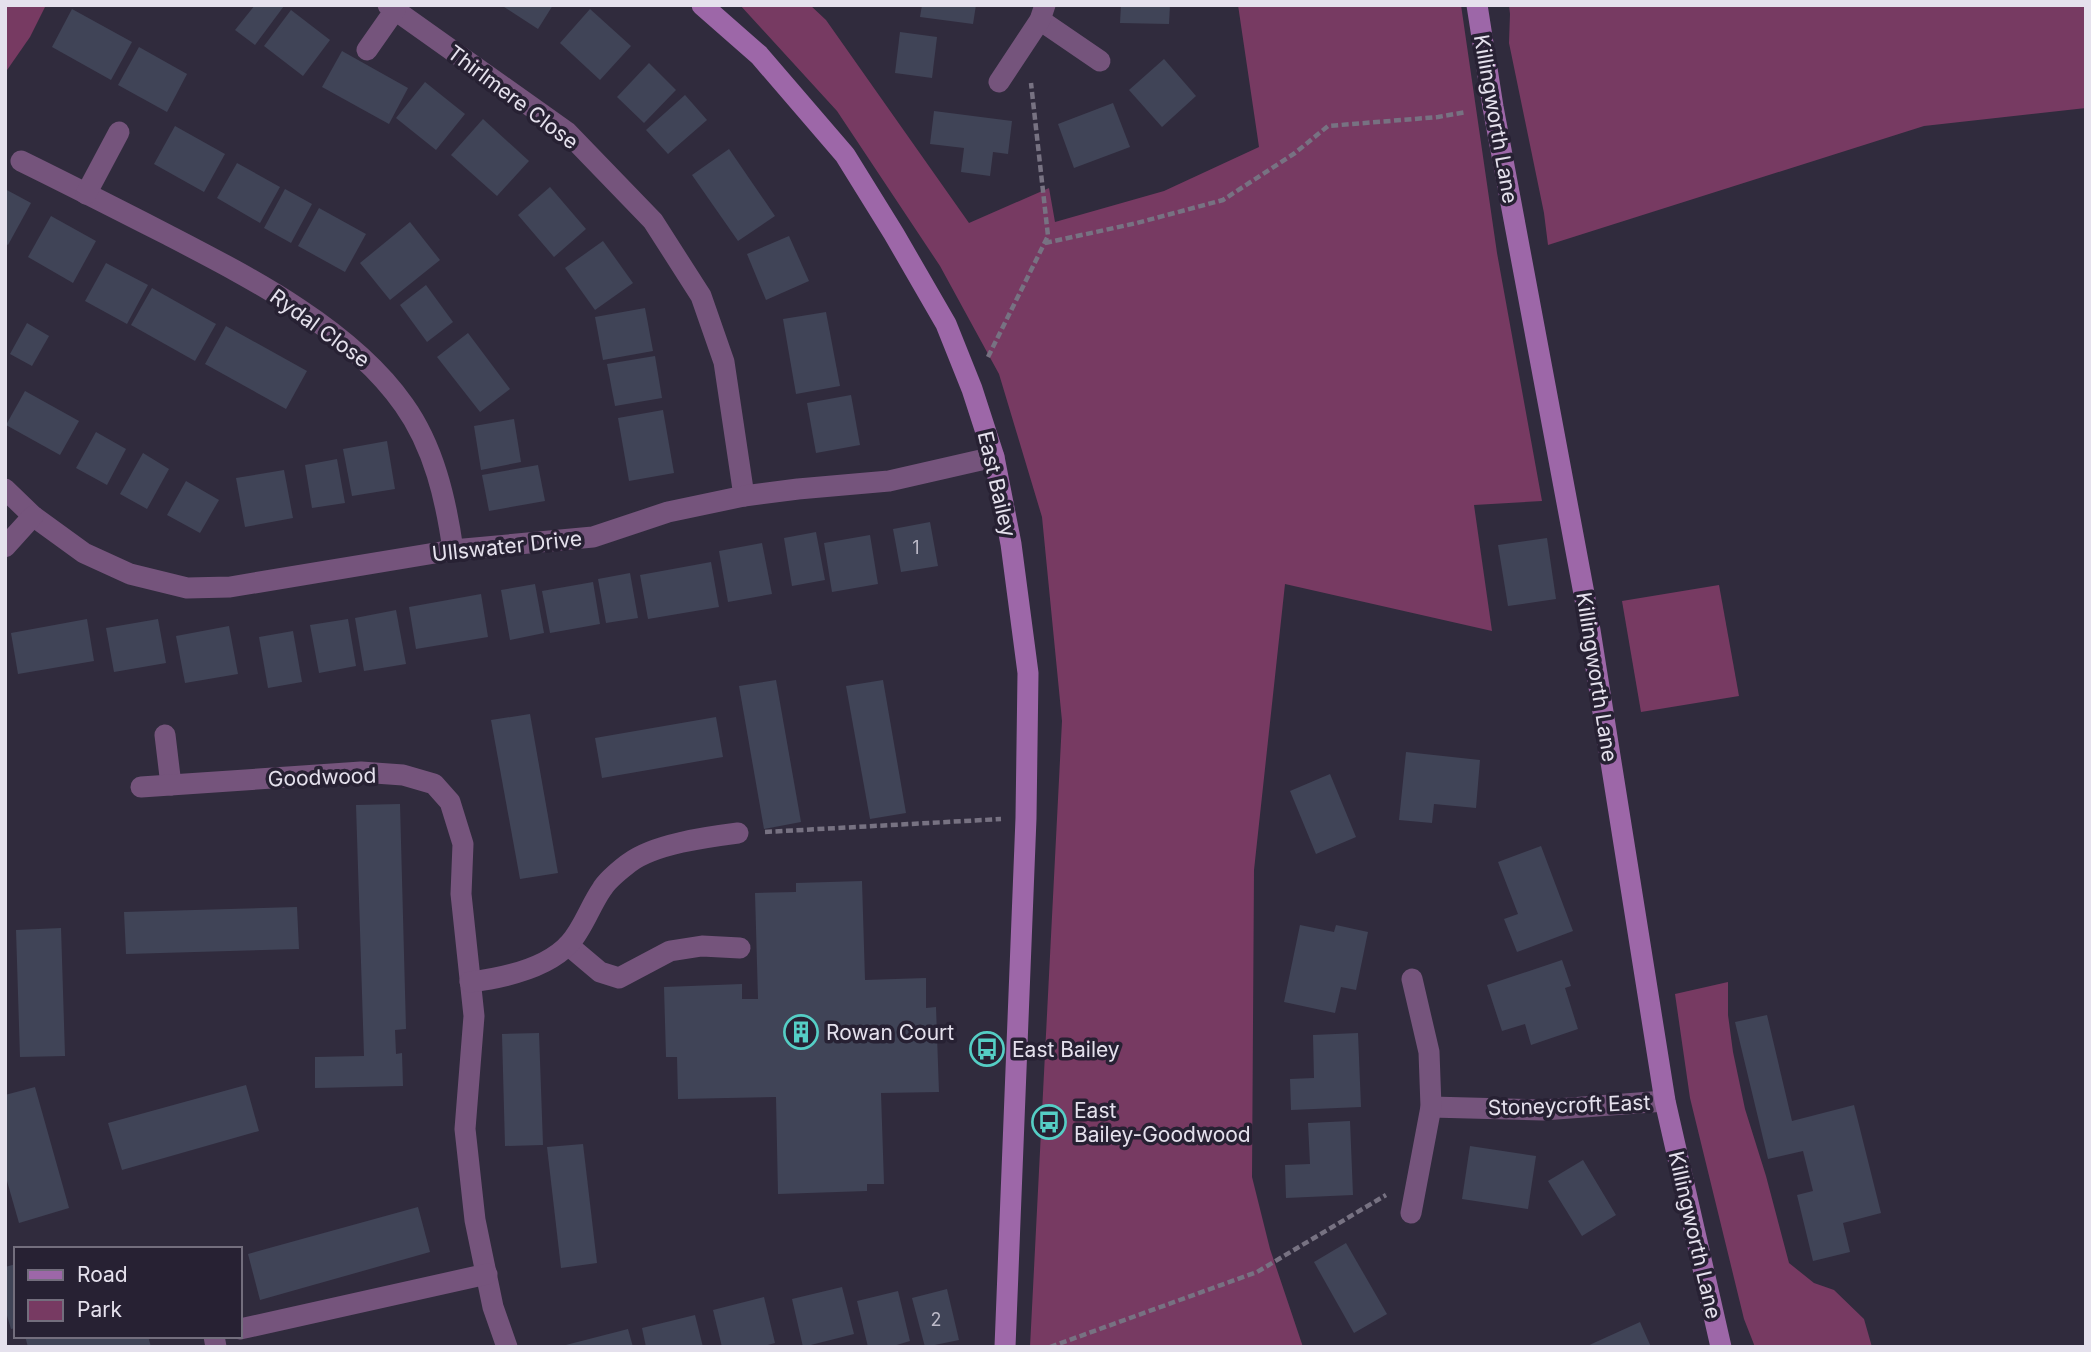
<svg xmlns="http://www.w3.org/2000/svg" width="2091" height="1352" font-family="Inter,sans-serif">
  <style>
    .green { fill: #773a62 }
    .building { fill: #404457 }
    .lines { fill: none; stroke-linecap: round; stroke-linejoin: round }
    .path { stroke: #777282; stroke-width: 4.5; stroke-dasharray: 7 3.5; stroke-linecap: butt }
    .street { stroke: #75547c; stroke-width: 21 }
    .secondary { stroke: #9d67a8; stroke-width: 21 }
    .labels { text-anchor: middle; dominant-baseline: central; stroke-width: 7; stroke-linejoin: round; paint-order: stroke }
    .number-label { font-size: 18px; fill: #bcbac8 }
    .street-label { font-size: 21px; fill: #e5e1ed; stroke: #272133 }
    .poi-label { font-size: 21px; fill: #e5e1ed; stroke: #272133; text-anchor: start }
  </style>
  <rect width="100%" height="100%" fill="#302b3d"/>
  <g class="green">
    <polygon points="5,5 46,5 30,37 5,73"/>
    <polygon points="740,5 810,5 826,20 969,223 1049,188 1055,222 1164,191 1259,147 1238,5 1461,5 1497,253 1542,501 1474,505 1492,631 1285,584 1254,870 1252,1177 1270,1249 1303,1347 1030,1347 1062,721 1042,517 999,374 940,266 837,111"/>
    <polygon points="1509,5 2086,5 2086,108 1924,126 1548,245 1544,213 1509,43 1510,14"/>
    <polygon points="1719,585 1739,696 1641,712 1622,601"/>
    <polygon points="1728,982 1728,1015 1733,1052 1745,1109 1766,1176 1789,1263 1814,1283 1834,1290 1864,1319 1872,1347 1755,1347 1744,1319 1690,1098 1675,994"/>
  </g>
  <g class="building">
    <polygon points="255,5 284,6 255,45 235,30"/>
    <polygon points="501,5 553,5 538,29"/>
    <polygon points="922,5 976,5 973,24 920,17"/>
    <polygon points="1121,5 1170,5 1169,24 1120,23"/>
    <polygon points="72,9 132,42 111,80 52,47"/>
    <polygon points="590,9 631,46 600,80 560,43"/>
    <polygon points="291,10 330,40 303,76 264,46"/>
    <polygon points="900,32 937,37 932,78 895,73"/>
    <polygon points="139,47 187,74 167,112 118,85"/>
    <polygon points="342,51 408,88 389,124 322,87"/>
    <polygon points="1164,59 1196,96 1162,127 1129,90"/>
    <polygon points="649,63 676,90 644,123 617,97"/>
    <polygon points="425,82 465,114 436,150 396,118"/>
    <polygon points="685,95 707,120 668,154 646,130"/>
    <polygon points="1113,103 1130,147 1074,168 1058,124"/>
    <polygon points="934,111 1012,121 1008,154 993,152 990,176 961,172 964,148 930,144"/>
    <polygon points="483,119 529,161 497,196 451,155"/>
    <polygon points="175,126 225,154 204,192 154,164"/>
    <polygon points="729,149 775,216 738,241 692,175"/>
    <polygon points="237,163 280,187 260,223 217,198"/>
    <polygon points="550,187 586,229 554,257 518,215"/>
    <polygon points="5,189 31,203 8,245 5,243"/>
    <polygon points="285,189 312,204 291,243 264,228"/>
    <polygon points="319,208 366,234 345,272 298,246"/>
    <polygon points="51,216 96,241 73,283 28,257"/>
    <polygon points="410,222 440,260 390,300 360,263"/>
    <polygon points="789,236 809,281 766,300 747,254"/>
    <polygon points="603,241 633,283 595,310 565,268"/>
    <polygon points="106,263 148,285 127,324 85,301"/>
    <polygon points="426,285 453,322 427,342 400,305"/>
    <polygon points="152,288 216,324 195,361 131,325"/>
    <polygon points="645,308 653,351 603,360 595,317"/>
    <polygon points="826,312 840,386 796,394 783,319"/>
    <polygon points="27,323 49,336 32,366 10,354"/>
    <polygon points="226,326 307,371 286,409 205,364"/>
    <polygon points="468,333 510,389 480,412 437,357"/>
    <polygon points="655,356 662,398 615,406 607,364"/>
    <polygon points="25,391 79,421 60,455 6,425"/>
    <polygon points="851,395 860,445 816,453 807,403"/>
    <polygon points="663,410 674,473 629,481 618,418"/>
    <polygon points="514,419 521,462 481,470 474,426"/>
    <polygon points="96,432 126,449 107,485 76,468"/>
    <polygon points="387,441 395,489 352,496 343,449"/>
    <polygon points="143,453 169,469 147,509 120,494"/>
    <polygon points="337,459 345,503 312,508 305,465"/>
    <polygon points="538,465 545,501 489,511 482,475"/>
    <polygon points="284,470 293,518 245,527 236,478"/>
    <polygon points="186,481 219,500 200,533 167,515"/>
    <polygon points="930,522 938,566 901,572 893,529"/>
    <polygon points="816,532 825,580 792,586 784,538"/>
    <polygon points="870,535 878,584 832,592 824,543"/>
    <polygon points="1547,538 1556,599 1508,606 1498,545"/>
    <polygon points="762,543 772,594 728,602 719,551"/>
    <polygon points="711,562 719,607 648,619 640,575"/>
    <polygon points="630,573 638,618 606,623 598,579"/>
    <polygon points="593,582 600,624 550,633 542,591"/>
    <polygon points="535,584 544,633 510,640 501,590"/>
    <polygon points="481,594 488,637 416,649 409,607"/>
    <polygon points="396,610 406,664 364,671 355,618"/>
    <polygon points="87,619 94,661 18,674 11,633"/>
    <polygon points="158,619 166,663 114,672 106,628"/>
    <polygon points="348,619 356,666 319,673 310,625"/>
    <polygon points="229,626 238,674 185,683 176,636"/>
    <polygon points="293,631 302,682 268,688 259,637"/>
    <polygon points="776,680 801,822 764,829 739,686"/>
    <polygon points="883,680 906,813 870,819 846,686"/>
    <polygon points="530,714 558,873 520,879 491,720"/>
    <polygon points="716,717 723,757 602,778 595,738"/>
    <polygon points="1406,752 1480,760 1476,808 1434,804 1432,823 1399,820"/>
    <polygon points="1330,774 1356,837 1316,854 1290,791"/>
    <polygon points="400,804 406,1029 395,1030 396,1054 402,1053 403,1086 315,1088 315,1057 364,1056 356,805"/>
    <polygon points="1541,846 1573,931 1517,952 1504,919 1518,914 1498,862"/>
    <polygon points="862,881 865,980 926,978 926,1008 936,1007 939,1092 881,1093 884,1184 867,1184 867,1191 778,1194 776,1097 678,1099 677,1057 666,1057 664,987 742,984 742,999 758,999 755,893 796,892 796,883"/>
    <polygon points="297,907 299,949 126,954 124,912"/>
    <polygon points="1300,925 1334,932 1336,925 1368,932 1356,990 1341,987 1335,1013 1284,1002"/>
    <polygon points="61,928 65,1056 20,1057 16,930"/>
    <polygon points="1562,960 1571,986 1565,988 1578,1029 1531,1045 1525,1024 1502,1031 1487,985"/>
    <polygon points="1767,1015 1792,1121 1854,1105 1881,1213 1843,1223 1850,1252 1813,1261 1797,1195 1813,1191 1803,1151 1768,1159 1735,1022"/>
    <polygon points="539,1033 543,1145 505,1146 502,1034"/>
    <polygon points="1358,1033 1361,1107 1291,1110 1290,1079 1314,1078 1313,1035"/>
    <polygon points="246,1085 259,1131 122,1170 108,1123"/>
    <polygon points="35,1087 69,1208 19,1223 5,1174 5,1095"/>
    <polygon points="1350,1121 1353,1195 1286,1198 1285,1165 1310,1164 1308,1123"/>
    <polygon points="583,1144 597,1263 561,1268 547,1147"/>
    <polygon points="1470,1146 1536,1156 1528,1209 1462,1199"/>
    <polygon points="1583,1160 1616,1215 1582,1236 1548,1181"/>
    <polygon points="418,1207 430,1252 260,1300 248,1254"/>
    <polygon points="1346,1243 1387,1314 1354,1333 1314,1262"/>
    <polygon points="16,1264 16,1328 11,1329 5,1309 5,1267"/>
    <polygon points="842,1287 854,1334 803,1347 792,1299"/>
    <polygon points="947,1289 959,1340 925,1347 912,1298"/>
    <polygon points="898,1291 910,1341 890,1347 868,1347 857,1301"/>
    <polygon points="764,1297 775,1343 760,1347 722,1347 713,1310"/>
    <polygon points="695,1315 703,1347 646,1347 642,1328"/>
    <polygon points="1640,1322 1651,1347 1585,1347"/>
    <polygon points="628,1329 633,1347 562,1347 562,1346"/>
    <polygon points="25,1336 58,1336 59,1339 67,1336 148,1336 151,1347 28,1347"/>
  </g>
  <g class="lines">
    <g class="path">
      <polyline points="1045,243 1137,223 1223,200 1295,153 1328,126 1438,117 1466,112"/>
      <polyline points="988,357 1048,236 1031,83"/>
      <polyline points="765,832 1001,819"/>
      <polyline points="1050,1347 1257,1272 1386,1195"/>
    </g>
    <g class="street">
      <polyline points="388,5 567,132 653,221 701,296 724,362 744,496"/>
      <polyline points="1040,20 1100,61"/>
      <polyline points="367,50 395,10"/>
      <polyline points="999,82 1040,20 1045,5"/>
      <path d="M21,161C70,185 119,210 168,235C249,277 351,329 404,405C434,447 446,500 453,550"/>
      <polyline points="86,194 119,132"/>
      <polyline points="5,489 33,516 84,553 130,574 187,588 230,587 453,550 593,537 668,512 744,496 798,489 889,481 994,457"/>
      <polyline points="5,547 33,516"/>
      <polyline points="165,735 171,785"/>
      <polyline points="141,787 361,772 403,775 434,784 450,802 463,844 461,894 474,1016 465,1129 475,1220 493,1307 507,1347"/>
      <polyline points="568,945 600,972 619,978 670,951 702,946 740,948"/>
      <path d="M470,982C502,978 546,969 569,944C583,929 590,906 602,889C608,879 620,870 629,863C654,844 707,837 738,833"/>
      <polyline points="1431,1107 1543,1110 1665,1101"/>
      <polyline points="1411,1213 1431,1107 1429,1052 1412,979"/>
      <polyline points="240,1329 487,1274"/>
      <polyline points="214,1336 216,1347"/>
    </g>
    <g class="secondary">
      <polyline points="702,5 759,55 845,155 894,234 946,324 972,389 994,457 1011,544 1028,673 1026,818 1005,1347"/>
      <polyline points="1477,5 1493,107 1585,599 1665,1101 1721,1347"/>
    </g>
  </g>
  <defs>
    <g id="building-ring" transform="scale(1.75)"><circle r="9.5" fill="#272133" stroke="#55cec5" stroke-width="1.5"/><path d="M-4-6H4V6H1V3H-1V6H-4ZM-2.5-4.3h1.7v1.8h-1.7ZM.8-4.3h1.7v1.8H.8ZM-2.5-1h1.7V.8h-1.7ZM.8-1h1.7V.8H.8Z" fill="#55cec5"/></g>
    <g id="bus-ring" transform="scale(1.75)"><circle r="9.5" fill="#272133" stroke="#55cec5" stroke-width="1.5"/><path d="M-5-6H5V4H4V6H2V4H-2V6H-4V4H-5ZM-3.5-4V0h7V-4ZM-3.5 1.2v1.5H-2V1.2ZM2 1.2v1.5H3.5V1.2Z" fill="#55cec5"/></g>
  </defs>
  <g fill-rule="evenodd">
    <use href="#building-ring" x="801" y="1032"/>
    <use href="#bus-ring" x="987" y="1049"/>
    <use href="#bus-ring" x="1049" y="1122"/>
  </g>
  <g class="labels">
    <g class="number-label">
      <text x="916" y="547">1</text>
      <text x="936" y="1319">2</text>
    </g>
    <g class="street-label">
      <text transform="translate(513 97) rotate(37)">Thirlmere Close</text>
      <text transform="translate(1496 119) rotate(80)">Killingworth Lane</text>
      <text transform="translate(320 328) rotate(36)">Rydal Close</text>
      <text transform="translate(997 484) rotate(77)">East Bailey</text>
      <text transform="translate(507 546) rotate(-6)">Ullswater Drive</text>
      <text transform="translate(1597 677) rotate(81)">Killingworth Lane</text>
      <text transform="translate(322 777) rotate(-2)">Goodwood</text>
      <text transform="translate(1569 1105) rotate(-2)">Stoneycroft East</text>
      <text transform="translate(1695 1235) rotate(77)">Killingworth Lane</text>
    </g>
    <g class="poi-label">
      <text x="826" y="1032">Rowan Court</text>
      <text x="1012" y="1049">East Bailey</text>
      <text x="1074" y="1110">East<tspan x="1074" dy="24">Bailey-Goodwood</tspan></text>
    </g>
  </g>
  <rect width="2091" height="1352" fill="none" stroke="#e5e1ed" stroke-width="14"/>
  <rect x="14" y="1247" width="228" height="91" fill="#272133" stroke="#736e7d" stroke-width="2"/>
  <rect x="28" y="1270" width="35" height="10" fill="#9d67a8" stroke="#736e7d" stroke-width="2"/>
  <text x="77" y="1282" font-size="21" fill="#e5e1ed">Road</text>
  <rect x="28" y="1300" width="35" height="21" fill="#773a62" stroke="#736e7d" stroke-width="2"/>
  <text x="77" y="1317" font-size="21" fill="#e5e1ed">Park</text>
</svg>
